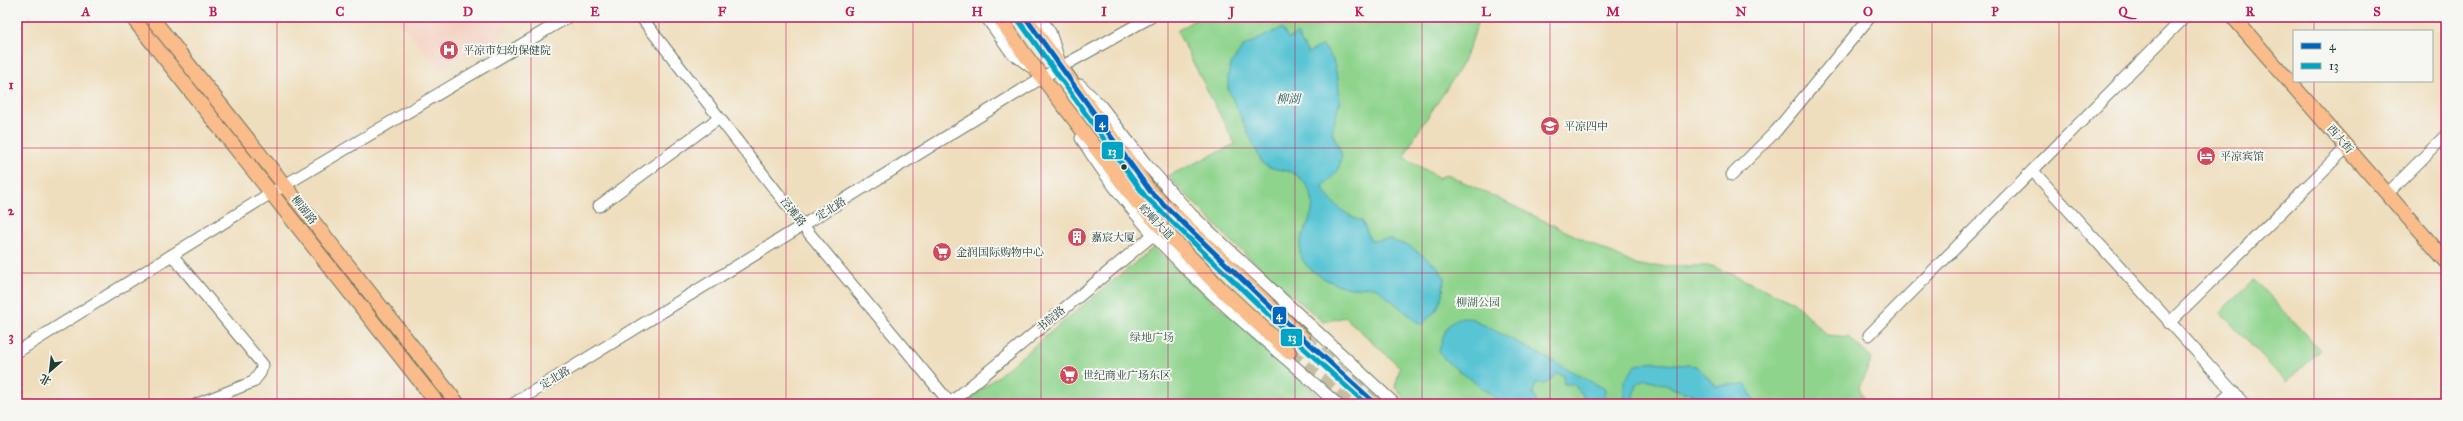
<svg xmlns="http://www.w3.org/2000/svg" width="2463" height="421" font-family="'IM FELL Great Primer','Noto Serif SC',serif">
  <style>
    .built { fill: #f5d2c2 }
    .green { fill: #8fd48d; stroke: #578860 }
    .water { fill: #59c4d4; stroke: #3c8084 }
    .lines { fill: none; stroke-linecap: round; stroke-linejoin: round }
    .major-tunnel { stroke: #c5bea2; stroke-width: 14; stroke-dasharray: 14 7; stroke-linecap: butt }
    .minor-casing { stroke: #687564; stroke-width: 13 }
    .major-casing { stroke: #687564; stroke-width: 16 }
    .minor { stroke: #fff; stroke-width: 11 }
    .major { stroke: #f9bc8a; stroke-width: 14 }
    .bus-1-casing { stroke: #f6f6f2; stroke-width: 8 }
    .bus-2-casing { stroke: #f6f6f2; stroke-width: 8 }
    .bus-1 { stroke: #0065bd; stroke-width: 5 }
    .bus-2 { stroke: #02a4c6; stroke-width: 5 }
    .grid { fill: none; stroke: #c2185b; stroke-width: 1; stroke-opacity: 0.55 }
    .bus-dot { fill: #1f3d34; stroke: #f6f6f2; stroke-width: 1.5 }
    .labels { text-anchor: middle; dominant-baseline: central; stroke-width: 4; stroke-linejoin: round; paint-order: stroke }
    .poi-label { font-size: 11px; fill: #1f3d34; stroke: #f6f6f2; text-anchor: start }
    .street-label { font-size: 11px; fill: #1f3d34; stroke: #f6f6f2 }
    .park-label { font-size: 11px; fill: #355b46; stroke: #f6f6f2 }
    .water-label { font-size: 12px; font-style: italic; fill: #2e5f5c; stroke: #f6f6f2 }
    .line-badge { stroke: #f6f6f2; stroke-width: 1.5 }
    .badge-label { font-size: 11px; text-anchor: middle; font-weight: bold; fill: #fff }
    .neatline { fill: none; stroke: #c2185b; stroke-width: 1.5 }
    .grid-label { font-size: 13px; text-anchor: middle; font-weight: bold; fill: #c2185b }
  </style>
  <rect width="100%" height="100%" fill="#f6f6f2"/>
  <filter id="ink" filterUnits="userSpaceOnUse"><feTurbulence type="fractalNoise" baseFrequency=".025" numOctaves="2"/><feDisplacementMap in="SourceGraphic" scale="8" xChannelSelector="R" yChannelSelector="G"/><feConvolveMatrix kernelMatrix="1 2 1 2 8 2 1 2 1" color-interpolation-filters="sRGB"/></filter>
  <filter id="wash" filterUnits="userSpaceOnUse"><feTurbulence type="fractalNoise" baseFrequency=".012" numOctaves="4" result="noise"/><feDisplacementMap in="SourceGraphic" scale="16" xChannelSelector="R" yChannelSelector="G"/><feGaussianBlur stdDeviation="0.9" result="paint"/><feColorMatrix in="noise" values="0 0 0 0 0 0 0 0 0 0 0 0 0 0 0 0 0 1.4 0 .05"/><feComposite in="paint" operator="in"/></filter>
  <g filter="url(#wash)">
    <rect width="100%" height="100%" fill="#efdebd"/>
    <polygon class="built" points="397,17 501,17 510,30 439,70"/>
    <g class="green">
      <path d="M1199,17H1478C1470,70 1426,110 1404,157L1439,178L1447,174L1638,266H1712L1794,302L1826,335L1849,337L1872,359L1859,387L1866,404H1410L1395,388L1400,367L1345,317L1323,322L1233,243L1168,176L1235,144L1177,31Z"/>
      <polygon points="1153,248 1328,404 964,404"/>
      <polygon points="2254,280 2320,350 2286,382 2220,312"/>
    </g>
    <g class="water">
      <path d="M1282,28L1288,39L1297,34L1308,53L1323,45L1333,60L1338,79L1340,100L1332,132L1342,155L1338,171L1323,186C1326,200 1348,217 1362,221L1371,241L1389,239L1411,247L1437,266L1444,277L1443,295L1436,311L1421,325L1375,287C1367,286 1359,289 1351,288C1340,286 1327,281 1317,274C1273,245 1331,220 1306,185C1292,164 1276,174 1262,163L1228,89V75L1232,62L1244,46Z"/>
      <path d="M1463,317L1473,319L1605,389V398L1600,404H1584L1583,395L1573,384H1564L1563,375L1557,373L1548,383H1536L1533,392L1537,404H1503L1446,361L1439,351C1444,335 1445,321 1463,317Z"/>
      <path d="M1654,362L1697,366L1716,386L1745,384L1756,404C1734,404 1707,400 1686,393C1672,388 1660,382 1645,379L1637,384L1634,397L1637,404H1624V381L1636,365Z"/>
    </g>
  </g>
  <g filter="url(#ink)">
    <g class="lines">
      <g class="major-tunnel">
        <polyline points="1303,338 1376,404"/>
        <polyline points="1289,352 1348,404"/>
      </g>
      <g class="minor-casing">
        <g id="minor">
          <polyline points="641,17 804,227 950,403"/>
          <polyline points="986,17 1011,52 1031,67"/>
          <polyline points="1040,17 1050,32 1059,60"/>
          <polyline points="1080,85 1101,106 1146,164 1191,214 1395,404"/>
          <path d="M1081,138C1116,194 1158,244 1207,289C1249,329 1295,365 1337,404"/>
          <polyline points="2033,171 2244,404"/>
          <polyline points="1732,175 1776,131 1870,17"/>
          <polyline points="2387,194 2446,135"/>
          <polyline points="599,206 719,118"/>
          <polyline points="172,255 263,365 260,373 253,382 197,404"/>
          <polyline points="2169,323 2347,147"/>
          <polyline points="1869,335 2185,17"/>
          <polyline points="17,352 263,198 568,17"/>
          <polyline points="513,404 1043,77 1151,17"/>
          <polyline points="949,404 1153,235"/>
          <polyline points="2219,404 2233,391"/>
        </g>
      </g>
      <g class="major-casing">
        <g id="major">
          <polyline points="132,17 438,404"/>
          <polyline points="151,17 458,404"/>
          <polyline points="999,17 1023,52 1137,202 1221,289 1289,352"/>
          <polyline points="1025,17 1150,191 1303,338"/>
          <polyline points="2233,17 2446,261"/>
        </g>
      </g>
      <use href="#minor" class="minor"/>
      <use href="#major" class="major"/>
      <g class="bus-1-casing">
        <polyline id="bus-1" points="1025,17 1150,191 1303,338 1376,404"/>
      </g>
      <g class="bus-2-casing">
        <polyline id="bus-2" points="1019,21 1145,196 1298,343 1366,404"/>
      </g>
      <use href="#bus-1" class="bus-1"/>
      <use href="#bus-2" class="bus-2"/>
    </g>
  </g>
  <path class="grid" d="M149,17V404M277,17V404M404,17V404M531,17V404M659,17V404M786,17V404M913,17V404M1041,17V404M1168,17V404M1295,17V404M1422,17V404M1550,17V404M1677,17V404M1804,17V404M1932,17V404M2059,17V404M2186,17V404M2314,17V31M2314,81V404M17,148H2446M17,273H2446"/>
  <defs>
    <g id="hospital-disc" transform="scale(1)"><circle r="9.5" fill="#d1495b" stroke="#f6f6f2"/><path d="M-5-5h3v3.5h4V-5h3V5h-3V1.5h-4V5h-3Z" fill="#fff"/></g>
    <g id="school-disc" transform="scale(1)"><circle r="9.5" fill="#d1495b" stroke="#f6f6f2"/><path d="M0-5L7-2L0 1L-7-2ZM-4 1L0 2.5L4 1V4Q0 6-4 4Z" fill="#fff"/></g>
    <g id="hotel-disc" transform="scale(1)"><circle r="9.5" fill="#d1495b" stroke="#f6f6f2"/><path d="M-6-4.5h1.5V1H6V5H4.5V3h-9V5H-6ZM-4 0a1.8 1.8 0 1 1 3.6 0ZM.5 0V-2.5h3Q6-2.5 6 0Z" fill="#fff"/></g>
    <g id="building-disc" transform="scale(1)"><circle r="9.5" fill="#d1495b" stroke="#f6f6f2"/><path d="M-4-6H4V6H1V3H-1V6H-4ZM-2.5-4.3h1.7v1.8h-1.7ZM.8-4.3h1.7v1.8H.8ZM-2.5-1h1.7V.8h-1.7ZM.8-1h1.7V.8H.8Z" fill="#fff"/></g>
    <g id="supermarket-disc" transform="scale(1)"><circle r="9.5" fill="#d1495b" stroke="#f6f6f2"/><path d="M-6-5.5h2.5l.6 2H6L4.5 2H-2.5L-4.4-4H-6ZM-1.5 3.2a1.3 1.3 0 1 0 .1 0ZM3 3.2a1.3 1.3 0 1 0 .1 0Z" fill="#fff"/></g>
  </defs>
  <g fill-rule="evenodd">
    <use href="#hospital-disc" x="449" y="50"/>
    <use href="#school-disc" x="1550" y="126"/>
    <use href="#hotel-disc" x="2206" y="156"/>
    <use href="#building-disc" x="1077" y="237"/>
    <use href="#supermarket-disc" x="942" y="252"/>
    <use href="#supermarket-disc" x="1069" y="375"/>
  </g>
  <circle class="bus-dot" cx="1124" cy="167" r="3.5"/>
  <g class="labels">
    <g class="poi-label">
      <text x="463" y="50">平凉市妇幼保健院</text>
      <text x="1564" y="126">平凉四中</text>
      <text x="2220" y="156">平凉宾馆</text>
      <text x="1091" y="237">嘉宸大厦</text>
      <text x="956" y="252">金润国际购物中心</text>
      <text x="1083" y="375">世纪商业广场东区</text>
    </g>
    <g class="street-label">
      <text transform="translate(2340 139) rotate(49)">西大街</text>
      <text transform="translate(831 209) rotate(-32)">定北路</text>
      <text transform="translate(304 210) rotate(52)">柳湖路</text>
      <text transform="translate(793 212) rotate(52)">泾滩路</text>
      <text transform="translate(1156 222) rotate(46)">崆峒大道</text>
      <text transform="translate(1051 319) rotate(-40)">书院路</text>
      <text transform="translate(555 378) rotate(-31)">定北路</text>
    </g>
    <g class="park-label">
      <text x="1478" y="302">柳湖公园</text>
      <text x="1152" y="337">绿地广场</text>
    </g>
    <g class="water-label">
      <text x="1288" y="99">柳湖</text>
    </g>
  </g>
  <g class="line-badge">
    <rect x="1094" y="114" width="15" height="19" rx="4" fill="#0065bd"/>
    <rect x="1101" y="141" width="23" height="19" rx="4" fill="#02a4c6"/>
    <rect x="1272" y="306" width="15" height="19" rx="4" fill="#0065bd"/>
    <rect x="1280" y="328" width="23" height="19" rx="4" fill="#02a4c6"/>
  </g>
  <g class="badge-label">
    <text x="1102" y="127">4</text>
    <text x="1112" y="155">13</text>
    <text x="1279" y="319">4</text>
    <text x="1292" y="341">13</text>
  </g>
  <rect width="2463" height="421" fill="none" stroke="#f6f6f2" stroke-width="44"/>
  <rect x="2293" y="30" width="140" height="52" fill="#f6f6f2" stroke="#a0aca6"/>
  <rect x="2301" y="43" width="20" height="6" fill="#0065bd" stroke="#a0aca6"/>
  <text x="2329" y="50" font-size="12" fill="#1f3d34">4</text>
  <rect x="2301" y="63" width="20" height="6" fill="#02a4c6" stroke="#a0aca6"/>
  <text x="2329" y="70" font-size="12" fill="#1f3d34">13</text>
  <g transform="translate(50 371) rotate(208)" stroke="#f6f6f2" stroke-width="3" paint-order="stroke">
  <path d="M0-3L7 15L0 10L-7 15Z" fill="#1f3d34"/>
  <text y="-6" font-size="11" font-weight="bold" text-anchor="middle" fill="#1f3d34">北</text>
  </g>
  <rect x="22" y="22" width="2419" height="377" class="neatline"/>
  <g class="grid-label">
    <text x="86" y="16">A</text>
    <text x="213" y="16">B</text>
    <text x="340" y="16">C</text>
    <text x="468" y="16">D</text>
    <text x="595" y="16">E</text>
    <text x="722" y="16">F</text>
    <text x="850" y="16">G</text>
    <text x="977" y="16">H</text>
    <text x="1104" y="16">I</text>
    <text x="1232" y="16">J</text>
    <text x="1359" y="16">K</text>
    <text x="1486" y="16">L</text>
    <text x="1613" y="16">M</text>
    <text x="1741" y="16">N</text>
    <text x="1868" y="16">O</text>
    <text x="1995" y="16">P</text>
    <text x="2123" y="16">Q</text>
    <text x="2250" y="16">R</text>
    <text x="2377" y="16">S</text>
    <text x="11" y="89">1</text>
    <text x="11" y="215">2</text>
    <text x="11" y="341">3</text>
  </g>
</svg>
